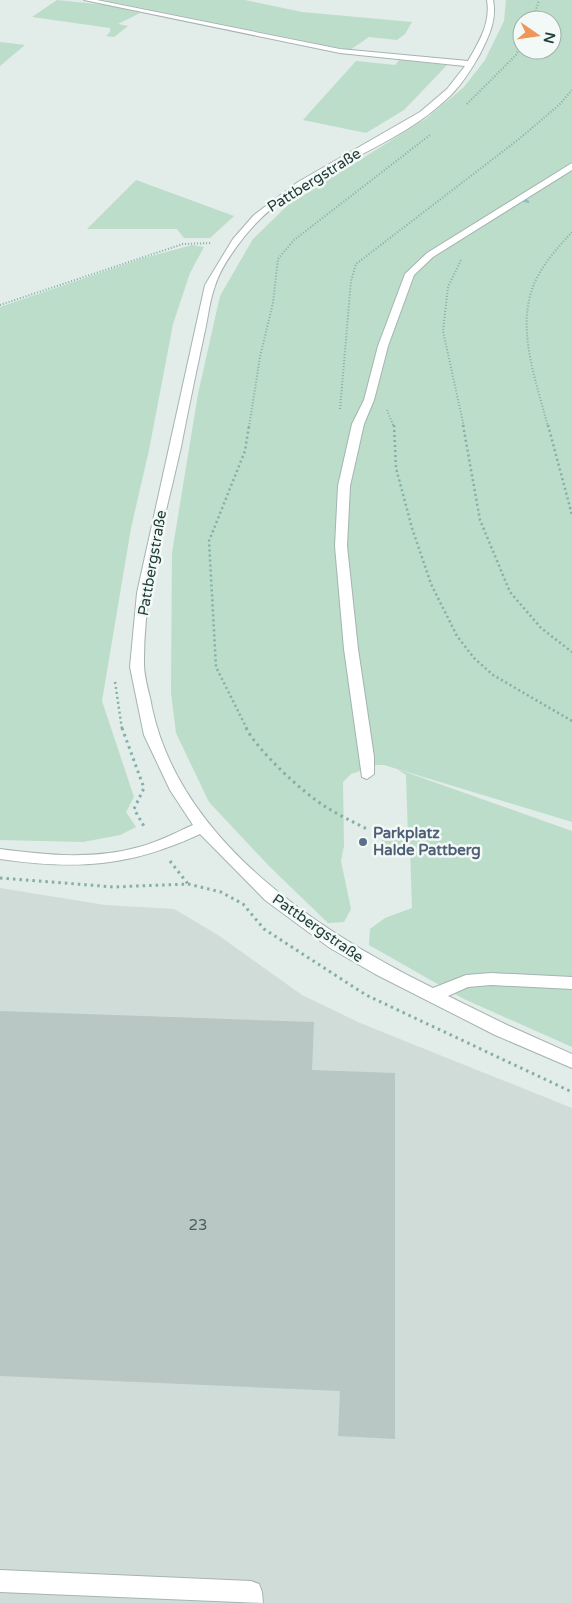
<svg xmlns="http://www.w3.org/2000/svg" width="572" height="1603" font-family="'Varela Round',sans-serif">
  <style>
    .built { fill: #d0dcd8 }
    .green { fill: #bbddc9; fill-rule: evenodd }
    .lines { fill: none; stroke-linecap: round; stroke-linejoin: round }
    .stream { fill: #8bbcd0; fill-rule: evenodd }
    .building { fill: #b8c7c3 }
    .minor-casing { stroke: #a5b4b1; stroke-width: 2 }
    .path-far2 { stroke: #83afa8; stroke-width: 2; stroke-dasharray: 1 2; stroke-linecap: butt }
    .path-far1 { stroke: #83afa8; stroke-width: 2.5; stroke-dasharray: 2 3; stroke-linecap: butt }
    .path { stroke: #83afa8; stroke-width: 3; stroke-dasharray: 2.5 4; stroke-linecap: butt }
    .minor { fill: #fff; fill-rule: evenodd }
    .service-dot { fill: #5c6f8a; stroke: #f3f9f6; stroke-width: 2 }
    .labels { text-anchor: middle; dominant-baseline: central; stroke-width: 5; stroke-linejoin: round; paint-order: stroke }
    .street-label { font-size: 15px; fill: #223d3a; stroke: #f3f9f6 }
    .service-label { font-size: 15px; font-weight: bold; fill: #4e5e75; stroke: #f3f9f6; text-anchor: start }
    .near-number-label { font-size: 15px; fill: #48605c }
  </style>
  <rect width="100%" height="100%" fill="#e2ece9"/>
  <polygon class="built" points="0,888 105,905 174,909 218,935 302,995 360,1023 572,1108 572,1603 0,1603"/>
  <g class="green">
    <polygon points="57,0 106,5 140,13 118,24 128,26 114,37 106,36 110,32 110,28 32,17"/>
    <polygon points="103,0 245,0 302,12 412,22 405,34 397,40 369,37 350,50"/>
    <path d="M506,0H572V822L384,765H364L360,771L351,774L343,782L344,846L341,861L351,909L344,922L328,923L269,866L209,802L176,733L171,693L172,553L198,394L220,296L253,239L288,205L427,118L464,87L485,60L504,21ZM522,20H552V50H522Z"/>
    <polygon points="0,42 25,45 0,66"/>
    <polygon points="399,60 447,65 404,110 366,133 303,120 356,61 395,65"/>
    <polygon points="136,180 234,216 210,238 184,238 177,229 87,229"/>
    <polygon points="192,245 204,247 190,273 173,324 149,450 131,528 102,701 134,797 126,812 136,827 120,835 83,842 0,840 0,307 144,258"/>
    <polygon points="397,769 572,831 572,1047 464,999 369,945 370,929 385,918 412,908 410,847 381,850 382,837 408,836 406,775"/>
  </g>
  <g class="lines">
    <polygon class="stream" points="526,199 529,201 529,203 524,202 523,201"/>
  </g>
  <polygon class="building" points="0,1011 314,1022 312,1070 395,1073 395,1439 338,1436 340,1391 0,1376"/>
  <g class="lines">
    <g class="minor-casing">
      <g id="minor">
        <path d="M84,0H97L340,49L468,61C479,42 491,23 487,0H493C497,20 489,36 480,54C472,68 463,83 451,95C391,155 297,169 244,237C233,251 220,269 215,286C209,302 208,319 204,335C196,373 188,410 181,447C165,518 143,591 144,664C144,679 150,694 152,708C181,842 318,931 433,988L466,975L491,973L572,977V989L491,985L468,987L448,996L507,1025L572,1054V1068L495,1035L375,974L330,948L265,900L200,834C129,867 77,870 0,859V849C45,855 94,860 139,847C158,842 175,833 193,825L170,790L144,735L130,667L137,593L205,285L233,239L254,215L298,182L420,112L447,89L465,66L340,53Z"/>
        <polygon points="572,163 572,170 433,257 414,275 388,346 374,400 364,424 350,486 347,546 358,649 374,757 374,774 367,779 362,777 344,649 335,546 338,486 352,424 364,400 378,346 405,274 427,253"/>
        <polygon points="0,1570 251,1581 259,1584 262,1592 263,1603 0,1592"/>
      </g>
    </g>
    <g class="path-far2">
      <polyline points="533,20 539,0"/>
      <polyline points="467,104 516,55 522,42"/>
      <polyline points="461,260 448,287 443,331 464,427"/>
      <polyline points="0,305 183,244 212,243"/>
      <polyline points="340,409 351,281 356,264 519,139 559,105 572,90"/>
      <polyline points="387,410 394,427"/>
      <polyline points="249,427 260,357 273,303 278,259 294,240 430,135"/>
      <path d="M548,427C536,379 512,321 539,274C548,258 560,245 572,232"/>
    </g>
    <g class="path-far1">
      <polyline points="394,425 396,468 412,528 431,584 457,636 474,658 493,675 572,721"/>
      <polyline points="463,425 480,520 510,592 541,628 572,652"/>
      <polyline points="548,425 572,515"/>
      <polyline points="115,682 122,729"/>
      <polyline points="247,729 216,667 209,541 245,451 249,425"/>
    </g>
    <g class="path">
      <polyline points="122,728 144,788 134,809 145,828"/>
      <path d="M246,728C258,751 303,793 326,807C339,815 353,822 367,829"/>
      <polyline points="170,861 188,884"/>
      <polyline points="0,878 114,887 188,884 221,892 243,904 264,929 366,995 572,1092"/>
    </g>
    <use href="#minor" class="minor"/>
  </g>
  <circle class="service-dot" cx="363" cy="842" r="5"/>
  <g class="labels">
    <g class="street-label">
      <text transform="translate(314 180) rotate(-32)">Pattbergstraße</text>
      <text transform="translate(152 563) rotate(-80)">Pattbergstraße</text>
      <text transform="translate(318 928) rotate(35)">Pattbergstraße</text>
    </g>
    <g class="service-label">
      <text x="373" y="833">Parkplatz<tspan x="373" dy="17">Halde Pattberg</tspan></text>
    </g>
    <g class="near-number-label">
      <text x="198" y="1225">23</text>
    </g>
  </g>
  <g transform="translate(537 35) rotate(103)"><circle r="24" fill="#f3f9f6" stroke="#9faeab"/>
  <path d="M0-4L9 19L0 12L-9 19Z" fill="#ef965d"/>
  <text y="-8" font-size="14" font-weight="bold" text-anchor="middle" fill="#223d3a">N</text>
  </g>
</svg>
